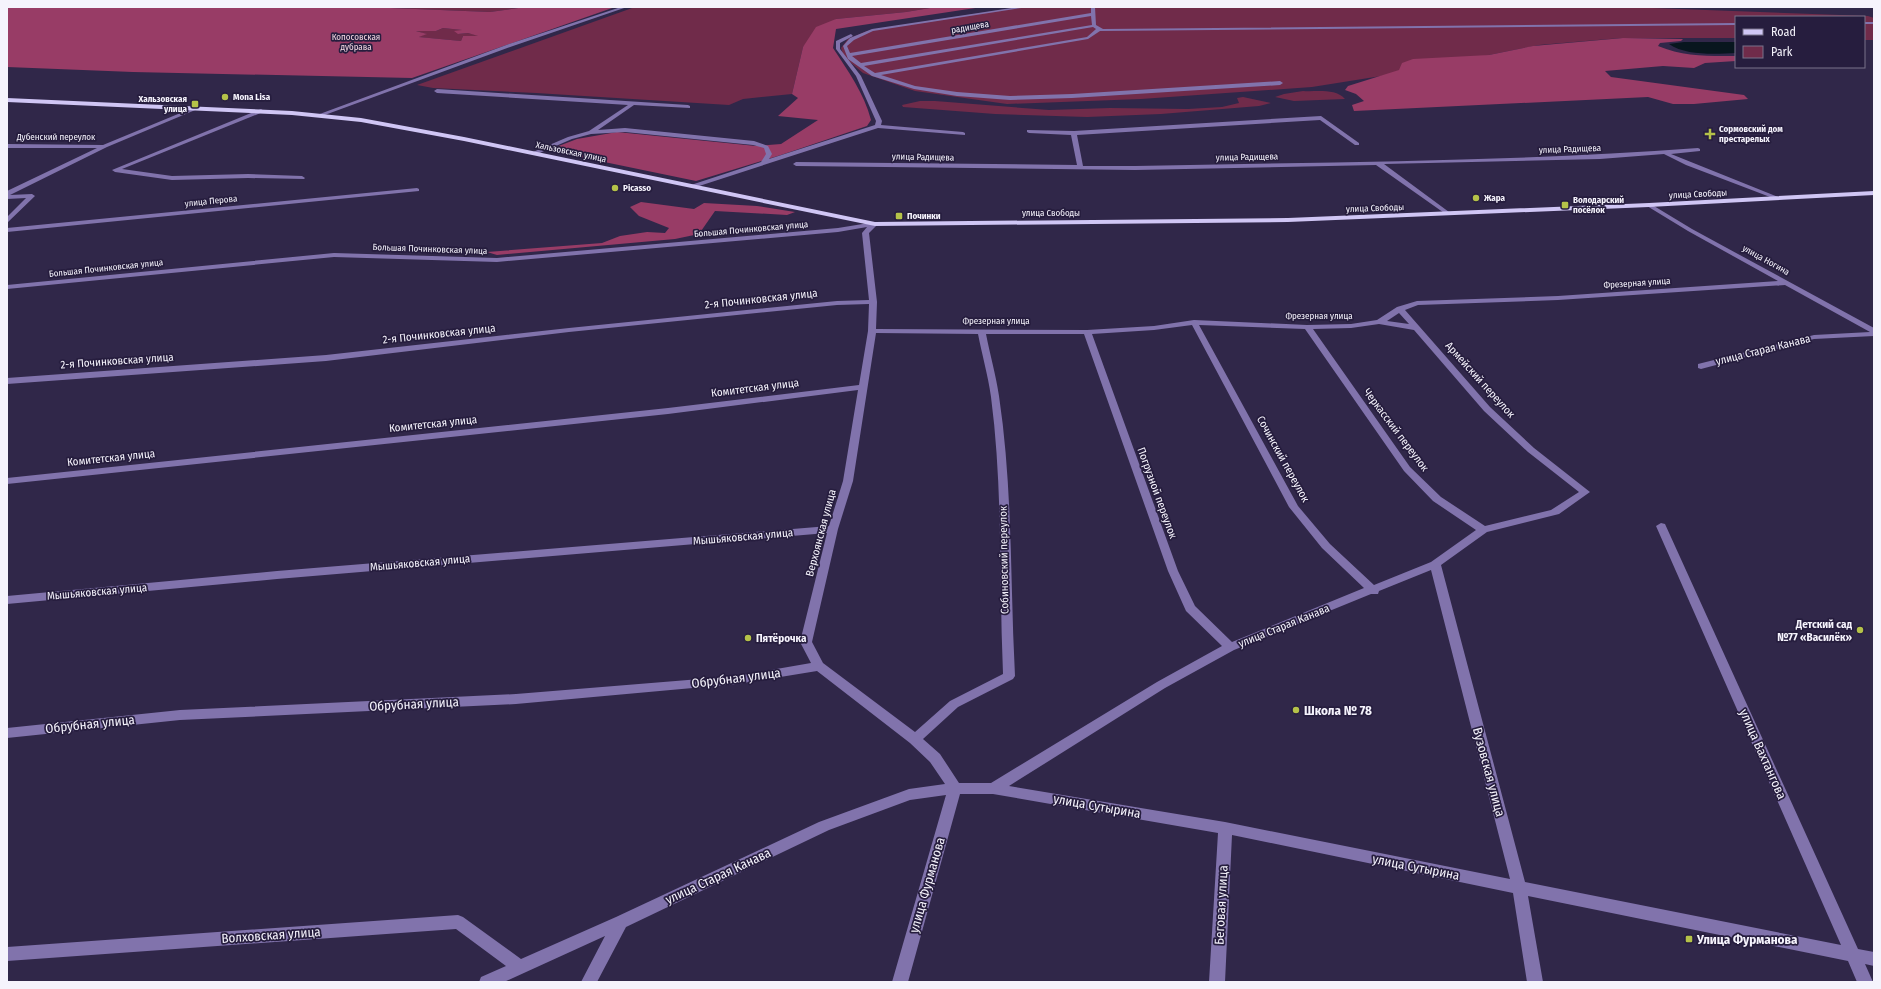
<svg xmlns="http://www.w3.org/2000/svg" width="1881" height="989" font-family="'Fira Sans Condensed',sans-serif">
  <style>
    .green { fill: #702b4a }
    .forest { fill: #983c66; fill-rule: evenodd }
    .water { fill: #08161e }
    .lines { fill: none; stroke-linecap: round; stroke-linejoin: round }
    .minor { fill: #8173ac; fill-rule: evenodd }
    .major { fill: #d0c6f5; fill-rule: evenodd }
    .poi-dot { fill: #b5c249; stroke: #261d3e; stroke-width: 1.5 }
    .labels { text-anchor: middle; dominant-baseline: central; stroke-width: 3.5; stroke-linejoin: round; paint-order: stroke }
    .far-street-label { font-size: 9px; fill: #f5f3fc; stroke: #261d3e }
    .far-park-label { font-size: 9px; fill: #f4d9e3; stroke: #261d3e }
    .far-poi-label { font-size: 9px; font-weight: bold; fill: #f5f3fc; stroke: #261d3e; text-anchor: start }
    .street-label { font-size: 11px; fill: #f5f3fc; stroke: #261d3e }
    .poi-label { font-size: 11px; font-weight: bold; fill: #f5f3fc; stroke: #261d3e; text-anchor: end }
    .near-street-label { font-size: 13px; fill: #f5f3fc; stroke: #261d3e }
    .near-poi-label { font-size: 13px; font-weight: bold; fill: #f5f3fc; stroke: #261d3e; text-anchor: start }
  </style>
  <rect width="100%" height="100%" fill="#302749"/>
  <g class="green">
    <polygon points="366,7 525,7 490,12"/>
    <polygon points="635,7 936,7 906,12 836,19 803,47 792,94 743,99 729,105 536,93 433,88 417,85"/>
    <polygon points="1019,7 1626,7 1868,16 1874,18 1874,40 1864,40 1864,17 1736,17 1736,38 1621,38 1539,45 1400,73 1312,87 1141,99 1007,104 915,91 863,73 844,57 841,48 848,39 867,31"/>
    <polygon points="443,28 463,30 458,34 468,33 480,36 463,36 461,41 418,37 426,34 416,31 436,31"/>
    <path d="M1303,91C1317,92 1335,88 1345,99L1294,101L1275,97L1284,94Z"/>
    <polygon points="1243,97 1271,103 1259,106 1161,114 1087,117 995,114 903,107 902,105 920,101 935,101 1049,110 1110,108 1188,109 1222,107 1239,103 1237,98"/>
  </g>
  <g class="forest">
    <path d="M7,7H366L490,12L525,7H615L412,78L133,72L7,67ZM443,28L462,30L454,31L458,34L468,33L478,36H463L461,41L419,37L427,34L416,31H436Z"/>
    <path d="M936,7H982L836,29L833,48C848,71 864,93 871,120L867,126L781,155L696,181L556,152V147L577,139L617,132L756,146L781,144L818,120L778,116L798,98L792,94L803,47L816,27L836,19L906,12Z"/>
    <path d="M1623,38L1683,39L1681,41L1660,43L1658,46C1684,57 1708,56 1736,56V61L1705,63L1694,68L1663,66L1605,71L1611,77L1744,95L1748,99L1694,104H1673L1648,97L1354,111L1352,105L1364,101L1356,94L1345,90L1348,86L1399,70L1402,63L1413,59L1489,55L1533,46Z"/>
    <polygon points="641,202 694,209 704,203 757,206 795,212 787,215 715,211 699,234 675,239 497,255 487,252 602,243 620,236 647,232 665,233 669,228 639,216 630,207"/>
  </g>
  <path class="water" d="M1684,42H1736V53C1716,54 1686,56 1669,44Z"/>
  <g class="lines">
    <g class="minor">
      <polygon points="621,7 627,7 513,46 322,116 317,115 509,44"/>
      <path d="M1018,7H1028L873,31L854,40L847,46L850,53L1091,13V7H1095L1096,25L1103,29L1736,23V25L1100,31L1088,39L881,75L915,86L957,92L1010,96L1072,94L1280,81L1283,83L1280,85L1072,98L1010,100L957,96L914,89L872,76L848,59L843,46L850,38L872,29ZM1091,16L1092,25L861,63L852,56ZM1093,27L1096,29L1087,37L875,73L864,66Z"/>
      <rect x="1864" y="22" width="10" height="2"/>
      <polygon points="851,34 853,36 840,43 840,49 861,76 882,121 881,125 963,132 965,133 965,135 878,128 693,188 690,186 691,185 761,162 766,154 764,148 753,145 625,132 591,134 572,139 535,155 533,154 533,152 568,137 589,131 628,105 437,93 434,91 437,89 688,105 690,106 690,108 634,105 598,130 625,128 754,141 768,146 772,154 769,159 875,125 876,121 856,76 836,49 836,41"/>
      <polygon points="195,107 200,108 107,147 10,195 32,194 35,196 7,223 7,217 26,198 7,199 7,191 97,148 7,148 7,144 103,145"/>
      <polygon points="261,109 264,111 263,112 122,169 172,176 248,174 302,176 305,178 304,179 248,178 172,180 115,172 112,170"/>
      <path d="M1321,116L1359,143V145H1355L1320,120L1077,135L1083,166H1135C1323,162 1511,162 1698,148L1700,149V151L1671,154L1783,199L1778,200L1686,165L1664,154L1600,159L1384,164L1449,212L1450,213L1447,215L1376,165L1135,170L796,166L793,164L796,162L1077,165L1071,135L1029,133L1027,132V130L1074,131Z"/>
      <polygon points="417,188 419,189 419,191 7,232 7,228"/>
      <path d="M1649,203L1692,229L1874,328V336L1814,339L1701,369L1698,368V364L1814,335L1870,332L1785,285L1558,300L1418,305L1405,310L1490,407L1534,448L1590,492L1559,514L1487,532L1441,565L1525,882L1841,945L1656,526L1661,523L1665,524L1858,949L1874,952V966L1865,964L1873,982H1857L1848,961L1528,896L1543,982H1527L1513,893L1232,835L1225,982H1209L1218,833L993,794H960L908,982H892L946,795L910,800L829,830L626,927L597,982H581L605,936L504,982H479L481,977L506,966L456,929L7,961V947L458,915L463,917L521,959L616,917L819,822L909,789L945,784L930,762L910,743L817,671L737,684L516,704L180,720L7,738V728L180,710L516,694L737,676L811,663L800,642L827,533L277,579L7,604V596L277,571L829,526L843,481L858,390L668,414L7,484V478L668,408L859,385L868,331L869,304L837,305L569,332L326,361L7,384V378L326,355L569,328L837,301L869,300L862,233L867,227L838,232L497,262L334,257L7,289V285L334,253L497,258L838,228L875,222L878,224L869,233L877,302L876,329L1087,330L1154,326L1194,320L1307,325L1351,324L1377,320L1397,307L1417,301L1558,296L1778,281L1688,231L1647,206L1646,205ZM1399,313L1409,324L1387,321ZM1379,324L1414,330L1484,411L1528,452L1579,492L1551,510L1485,526L1441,497L1410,467L1313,329L1351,328ZM1192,325L1289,507L1322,548L1364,588L1232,642L1195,606L1178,571L1092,334L1154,330ZM1199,325L1305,329L1404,471L1433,501L1476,530L1431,562L1374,585L1330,544L1298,506ZM876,333L978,334C982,355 988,375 991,397C1003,488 999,582 1003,674L950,701L915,732L823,663L812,642L838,529L853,481ZM986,334H1084L1168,571L1186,611L1222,646L1157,682L991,783H959L940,754L923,739L958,707L1013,679L1015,676C1010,583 1013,489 999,396C996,375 990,355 986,334ZM1431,570L1510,879L1225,822L1009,786L1165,688L1234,650L1371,594H1378L1379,591Z"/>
    </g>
    <polygon class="major" points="7,98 292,111 361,118 464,137 875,222 1288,218 1649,203 1874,191 1874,195 1649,207 1288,222 875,226 464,141 361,122 292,115 7,102"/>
  </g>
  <g class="poi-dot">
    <circle cx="225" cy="97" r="4"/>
    <rect x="191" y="100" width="8" height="8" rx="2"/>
    <path d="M1708 128h4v4h4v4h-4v4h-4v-4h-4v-4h4z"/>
    <circle cx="615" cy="188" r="4"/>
    <circle cx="1476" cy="198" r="4"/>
    <rect x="1561" y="201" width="8" height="8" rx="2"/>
    <rect x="895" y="212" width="8" height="8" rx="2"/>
    <circle cx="1860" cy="630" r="4"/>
    <circle cx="748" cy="638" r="4"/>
    <circle cx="1296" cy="710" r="4"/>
    <rect x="1685" y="935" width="8" height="8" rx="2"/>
  </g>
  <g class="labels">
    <g class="far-street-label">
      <text transform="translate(970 27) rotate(-10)">радищева</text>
      <text x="56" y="137">Дубенский переулок</text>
      <text transform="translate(1570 149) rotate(-2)">улица Радищева</text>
      <text transform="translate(571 152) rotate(12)">Хальзовская улица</text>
      <text transform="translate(923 157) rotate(1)">улица Радищева</text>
      <text transform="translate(1247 157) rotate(-1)">улица Радищева</text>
      <text transform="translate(1698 194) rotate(-3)">улица Свободы</text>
      <text transform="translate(211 201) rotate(-6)">улица Перова</text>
      <text transform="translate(1375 208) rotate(-2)">улица Свободы</text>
      <text x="1051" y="213">улица Свободы</text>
      <text transform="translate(751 229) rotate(-5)">Большая Починковская улица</text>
      <text transform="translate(430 249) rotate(2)">Большая Починковская улица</text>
      <text transform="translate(1766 260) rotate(29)">улица Ногина</text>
      <text transform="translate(106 268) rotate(-6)">Большая Починковская улица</text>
      <text transform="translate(1637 283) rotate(-4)">Фрезерная улица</text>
      <text x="1319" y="316">Фрезерная улица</text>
      <text x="996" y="321">Фрезерная улица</text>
    </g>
    <g class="far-park-label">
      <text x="356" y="37">Копосовская<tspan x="356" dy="10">дубрава</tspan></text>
    </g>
    <g class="far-poi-label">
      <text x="233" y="97">Mona Lisa</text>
      <text x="187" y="99" text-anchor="end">Хальзовская<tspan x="187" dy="10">улица</tspan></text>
      <text x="1719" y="129">Сормовский дом<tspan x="1719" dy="10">престарелых</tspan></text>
      <text x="623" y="188">Picasso</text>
      <text x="1484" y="198">Жара</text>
      <text x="1573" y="200">Володарский<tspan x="1573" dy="10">посёлок</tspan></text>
      <text x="907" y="216">Починки</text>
    </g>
    <g class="street-label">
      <text transform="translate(761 299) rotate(-6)">2-я Починковская улица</text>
      <text transform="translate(439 334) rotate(-6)">2-я Починковская улица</text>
      <text transform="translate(1763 350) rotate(-14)">улица Старая Канава</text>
      <text transform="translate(117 361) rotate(-4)">2-я Починковская улица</text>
      <text transform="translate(1480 380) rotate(48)">Армейский переулок</text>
      <text transform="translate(755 388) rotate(-7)">Комитетская улица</text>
      <text transform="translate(433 424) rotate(-6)">Комитетская улица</text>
      <text transform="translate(1396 430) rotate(53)">Черкасский переулок</text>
      <text transform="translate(111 458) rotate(-6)">Комитетская улица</text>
      <text transform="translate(1283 459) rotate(61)">Сочинский переулок</text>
      <text transform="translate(1157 493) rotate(70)">Погрузной переулок</text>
      <text transform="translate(821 533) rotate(-75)">Верхоянская улица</text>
      <text transform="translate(743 537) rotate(-5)">Мышьяковская улица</text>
      <text transform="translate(1004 560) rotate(-91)">Собиновский переулок</text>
      <text transform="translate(420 563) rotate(-5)">Мышьяковская улица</text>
      <text transform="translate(97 592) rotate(-5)">Мышьяковская улица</text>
      <text transform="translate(1284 626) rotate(-22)">улица Старая Канава</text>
    </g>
    <g class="poi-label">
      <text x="1852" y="624">Детский сад<tspan x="1852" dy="13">№77 «Василёк»</tspan></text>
      <text x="756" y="638" text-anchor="start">Пятёрочка</text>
    </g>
    <g class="near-street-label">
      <text transform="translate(736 678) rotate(-7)">Обрубная улица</text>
      <text transform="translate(414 704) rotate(-3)">Обрубная улица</text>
      <text transform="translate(90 724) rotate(-6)">Обрубная улица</text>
      <text transform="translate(1763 754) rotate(66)">улица Вахтангова</text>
      <text transform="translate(1489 772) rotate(75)">Вузовская улица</text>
      <text transform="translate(1097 806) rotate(10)">улица Сутырина</text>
      <text transform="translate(1416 867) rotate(11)">улица Сутырина</text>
      <text transform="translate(718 876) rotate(-25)">улица Старая Канава</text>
      <text transform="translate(927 885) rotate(-74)">улица Фурманова</text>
      <text transform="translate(1221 905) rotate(-87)">Беговая улица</text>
      <text transform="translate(271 935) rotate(-4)">Волховская улица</text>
    </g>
    <g class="near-poi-label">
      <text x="1304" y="710">Школа № 78</text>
      <text x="1697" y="939">Улица Фурманова</text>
    </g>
  </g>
  <rect width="1881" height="989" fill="none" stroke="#f5f3fc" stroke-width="16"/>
  <rect x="1735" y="16" width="130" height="52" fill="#261d3e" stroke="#79738a"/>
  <rect x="1743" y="29" width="20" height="6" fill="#d0c6f5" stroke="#79738a"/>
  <text x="1771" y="36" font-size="12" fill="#f5f3fc">Road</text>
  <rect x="1743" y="46" width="20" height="12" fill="#702b4a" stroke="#79738a"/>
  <text x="1771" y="56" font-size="12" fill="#f5f3fc">Park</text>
</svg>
